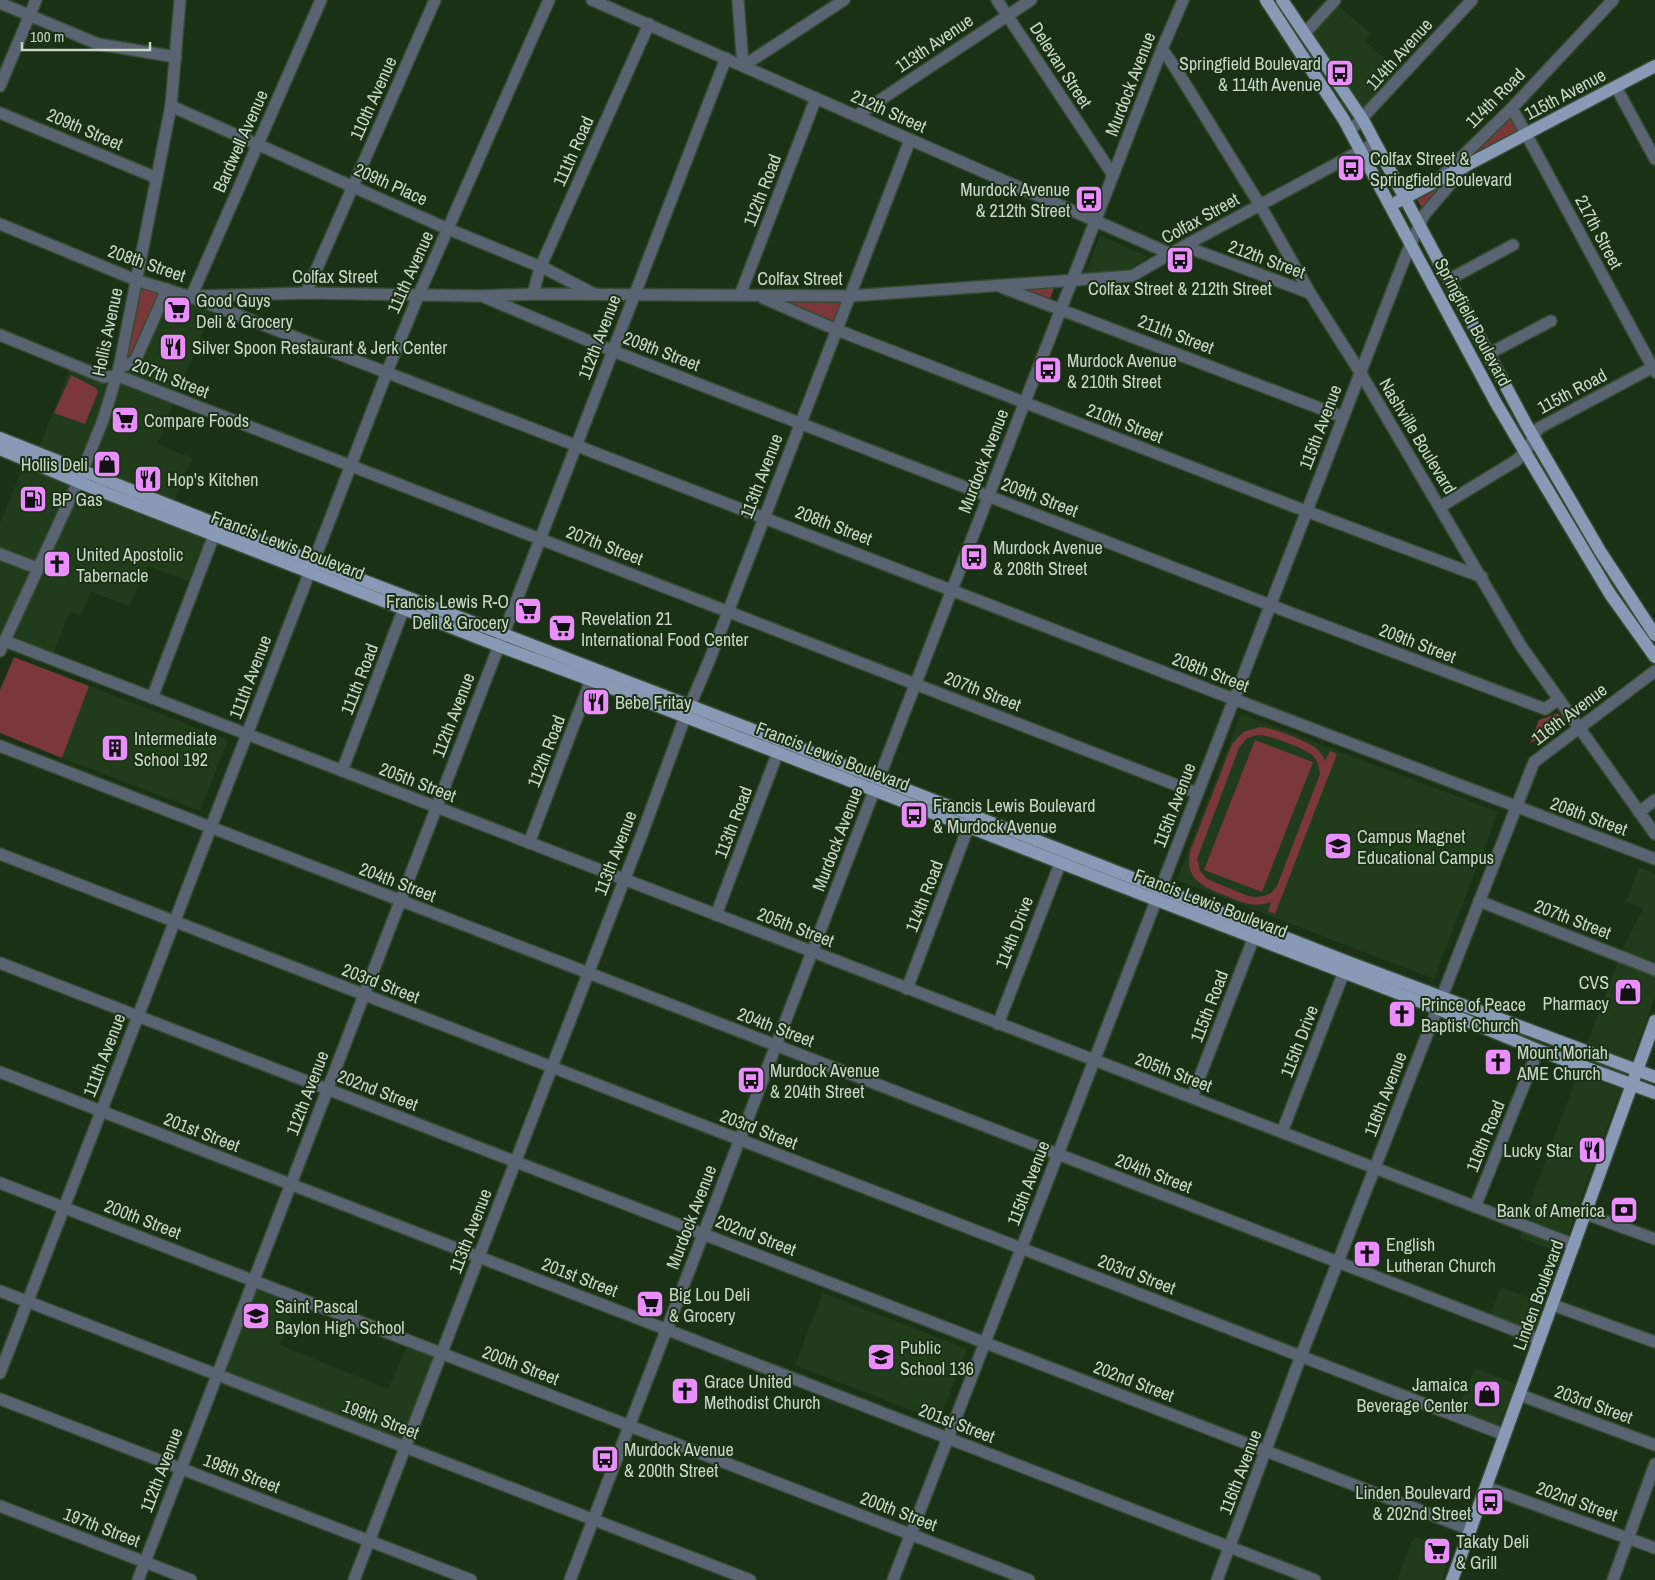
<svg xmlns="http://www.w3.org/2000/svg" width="1655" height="1580" font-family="'Archivo Narrow',sans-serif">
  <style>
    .built { fill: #203c1b }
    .green { fill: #7a383a; fill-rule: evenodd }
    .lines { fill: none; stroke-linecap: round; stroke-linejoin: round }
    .minor-casing { stroke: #364c32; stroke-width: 14 }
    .major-casing { stroke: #364c32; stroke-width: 15 }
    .minor { stroke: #5a6371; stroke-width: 11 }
    .major { stroke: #899ab7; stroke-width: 12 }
    .labels { text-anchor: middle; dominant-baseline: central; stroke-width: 4; stroke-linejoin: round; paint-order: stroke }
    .street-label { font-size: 18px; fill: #c9d7c6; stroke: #1a3116 }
    .poi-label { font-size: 18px; fill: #c9d7c6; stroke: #1a3116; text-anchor: start }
  </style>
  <rect width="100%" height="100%" fill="#1a3116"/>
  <g class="built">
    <polygon points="1335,2 1371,34 1365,41 1402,74 1364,116 1307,34"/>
    <polygon points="1100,235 1148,257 1128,270 1086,272"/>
    <polygon points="172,294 213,308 157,444 192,458 165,523 205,538 188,581 148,566 143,579 141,578 130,606 91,592 81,616 70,612 52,655 0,635 0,523 32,446 39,448 71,366 109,382 138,364"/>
    <polygon points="89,686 228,740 200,811 62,758"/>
    <polygon points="1241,714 1498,812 1434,979 1177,880"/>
    <polygon points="1639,867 1655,874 1655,997 1561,1253 1520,1238 1527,1211 1577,1076 1585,1048 1625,944 1643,909 1626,902"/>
    <polygon points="256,1287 296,1302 280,1345 388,1389 407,1346 434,1355 401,1439 224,1372"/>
    <polygon points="1501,1287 1543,1303 1531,1343 1486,1326"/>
    <polygon points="823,1293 967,1349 939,1421 795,1365"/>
    <polygon points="1475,1368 1516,1384 1494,1435 1454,1420"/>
    <polygon points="1414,1536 1452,1551 1442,1580 1397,1580"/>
  </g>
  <g class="green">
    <polygon points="1513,113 1523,132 1454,168"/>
    <polygon points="1448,181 1424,211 1416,198"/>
    <polygon points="1055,285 1049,302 1018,289"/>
    <polygon points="137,288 161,293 132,357 125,363"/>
    <polygon points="848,298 836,327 776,300"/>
    <polygon points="71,375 96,388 98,392 85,424 54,413"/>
    <polygon points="14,657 89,686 62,758 0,733 0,690"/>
    <polygon points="1558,713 1566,722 1543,737 1530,743 1539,720"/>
    <path d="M1260,727C1271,727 1307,741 1316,748C1320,752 1323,756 1325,761L1330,751L1337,754L1275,914L1268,911L1271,902C1255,908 1243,903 1229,897C1205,888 1182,880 1191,849L1232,744L1243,732ZM1258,735C1270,735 1304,748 1313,756C1318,761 1319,767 1320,774L1277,886L1271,893L1264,896L1255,897L1248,896L1207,879L1200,871L1197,859L1239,748L1247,738Z"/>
    <polygon points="1255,740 1313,762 1262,892 1204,870"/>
  </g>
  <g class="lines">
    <g class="minor-casing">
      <g id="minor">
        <polyline points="592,0 1171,254"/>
        <polyline points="738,0 743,66 844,0"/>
        <polyline points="997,0 1113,175"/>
        <polyline points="0,3 98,44 176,57"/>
        <polyline points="1305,33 1335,0"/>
        <polyline points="1162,49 1174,66 1260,205 1310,293 1360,372 1521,646 1655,834"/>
        <polyline points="0,86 36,0"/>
        <polyline points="1616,87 1655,159"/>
        <polyline points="171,106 448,229 546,269 594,294"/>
        <polyline points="1512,108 1655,372"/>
        <polyline points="0,113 157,178"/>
        <polyline points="856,116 1031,0"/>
        <polyline points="1350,131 1472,0"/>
        <polyline points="1441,177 1512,108 1613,0"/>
        <polyline points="0,224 136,280 191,297 1223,695 1655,859"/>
        <polyline points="1184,246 1310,293"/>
        <polyline points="1448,280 1513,245"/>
        <polyline points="1001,287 1343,417"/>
        <polyline points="306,293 435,0"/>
        <polyline points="533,294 540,268 649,24"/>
        <polyline points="740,295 816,98"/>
        <polyline points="198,296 306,293 480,296 533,294 850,296 1132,276 1184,246 1375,143"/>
        <polyline points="191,297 321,0"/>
        <polyline points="484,297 613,351 1283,610 1545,709 1559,699"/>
        <polyline points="763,298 837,330 1290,505 1482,577"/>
        <polyline points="0,335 103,377 117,376 129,380 1197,793"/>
        <polyline points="1488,354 1551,321"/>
        <polyline points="119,368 135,361 167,289"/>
        <polyline points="1440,507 1517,460 1525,452 1539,428 1655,366"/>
        <polyline points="0,554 37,568"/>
        <polyline points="5,641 1575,1245"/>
        <polyline points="0,651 78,482 103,420 119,368 171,106 180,0"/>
        <polyline points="152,698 214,535"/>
        <polyline points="0,746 1540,1340"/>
        <polyline points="342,771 407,600"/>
        <polyline points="1639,812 1655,800"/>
        <polyline points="529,843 594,672"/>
        <polyline points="0,854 1505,1435"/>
        <polyline points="1479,901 1655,970"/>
        <polyline points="716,915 781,744"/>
        <polyline points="0,963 1471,1530"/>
        <polyline points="907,989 971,820"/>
        <polyline points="998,1024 1063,856"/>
        <polyline points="0,1072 1315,1580"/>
        <polyline points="1192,1097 1257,929"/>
        <polyline points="1282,1132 1347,964"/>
        <polyline points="0,1183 1029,1580"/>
        <polyline points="1475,1207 1538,1050"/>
        <polyline points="1586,1214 1655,1239"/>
        <polyline points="0,1291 750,1580"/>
        <polyline points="1553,1305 1655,1342"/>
        <polyline points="0,1373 387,372 419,294 549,0"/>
        <polyline points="1520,1395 1655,1445"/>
        <polyline points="0,1399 471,1580"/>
        <polyline points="1486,1487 1655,1548"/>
        <polyline points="0,1506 191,1580"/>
        <polyline points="138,1580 726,58"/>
        <polyline points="354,1580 642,834 685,717 709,661 910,140"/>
        <polyline points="570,1580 896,734 1162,49 1183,0"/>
        <polyline points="893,1580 1406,255 1424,215 1465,167"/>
        <polyline points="1217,1580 1301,1356 1534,762 1655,671"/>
        <polyline points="1613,1580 1655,1464"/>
      </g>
    </g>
    <g class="major-casing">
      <g id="major">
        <polyline points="1266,0 1344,120 1496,403 1525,452 1610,594 1655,657"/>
        <polyline points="1282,0 1363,120 1526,424 1600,551 1655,635"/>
        <polyline points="1397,202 1655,66"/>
        <polyline points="0,438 219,525 782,741 1348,962 1655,1077"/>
        <polyline points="0,449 88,486 499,646 591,680 1146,896 1426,1004 1538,1050 1655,1093"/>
        <polyline points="1452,1580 1655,1021"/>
      </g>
    </g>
    <use href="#minor" class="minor"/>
    <use href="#major" class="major"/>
  </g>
  <defs>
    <g id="bus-square" transform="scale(1.4375)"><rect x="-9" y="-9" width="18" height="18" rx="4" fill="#ea8dfd" stroke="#1a3116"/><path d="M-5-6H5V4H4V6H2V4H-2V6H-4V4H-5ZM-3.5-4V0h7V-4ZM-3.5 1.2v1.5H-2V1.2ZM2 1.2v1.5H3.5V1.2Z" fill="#111"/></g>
    <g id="supermarket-square" transform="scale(1.4375)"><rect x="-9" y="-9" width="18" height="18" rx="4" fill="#ea8dfd" stroke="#1a3116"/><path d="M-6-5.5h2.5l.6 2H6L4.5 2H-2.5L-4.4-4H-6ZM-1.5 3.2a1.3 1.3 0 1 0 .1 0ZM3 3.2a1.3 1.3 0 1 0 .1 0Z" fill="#111"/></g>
    <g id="restaurant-square" transform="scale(1.4375)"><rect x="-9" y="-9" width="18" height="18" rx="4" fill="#ea8dfd" stroke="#1a3116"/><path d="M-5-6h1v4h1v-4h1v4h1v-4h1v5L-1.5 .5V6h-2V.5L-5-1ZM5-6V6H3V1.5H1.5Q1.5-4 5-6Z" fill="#111"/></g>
    <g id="shop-square" transform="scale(1.4375)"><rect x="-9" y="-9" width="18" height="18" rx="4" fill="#ea8dfd" stroke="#1a3116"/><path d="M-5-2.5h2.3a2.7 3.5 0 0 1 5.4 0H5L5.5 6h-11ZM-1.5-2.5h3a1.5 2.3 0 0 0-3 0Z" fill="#111"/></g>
    <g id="fuel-square" transform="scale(1.4375)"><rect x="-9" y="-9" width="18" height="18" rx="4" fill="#ea8dfd" stroke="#1a3116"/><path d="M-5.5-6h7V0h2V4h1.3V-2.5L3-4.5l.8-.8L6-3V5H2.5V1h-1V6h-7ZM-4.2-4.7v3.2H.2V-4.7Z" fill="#111"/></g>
    <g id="church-square" transform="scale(1.4375)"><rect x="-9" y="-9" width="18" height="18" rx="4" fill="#ea8dfd" stroke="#1a3116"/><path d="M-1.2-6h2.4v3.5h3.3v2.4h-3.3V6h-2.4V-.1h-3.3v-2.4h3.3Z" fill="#111"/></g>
    <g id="building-square" transform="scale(1.4375)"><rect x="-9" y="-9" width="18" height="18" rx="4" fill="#ea8dfd" stroke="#1a3116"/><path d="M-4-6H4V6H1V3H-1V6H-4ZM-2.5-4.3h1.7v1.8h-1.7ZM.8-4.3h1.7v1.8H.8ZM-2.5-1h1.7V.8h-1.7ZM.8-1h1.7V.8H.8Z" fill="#111"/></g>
    <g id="school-square" transform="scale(1.4375)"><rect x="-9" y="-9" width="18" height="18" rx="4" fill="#ea8dfd" stroke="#1a3116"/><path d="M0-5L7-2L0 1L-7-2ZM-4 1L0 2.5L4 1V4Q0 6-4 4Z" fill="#111"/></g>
    <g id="bank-square" transform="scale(1.4375)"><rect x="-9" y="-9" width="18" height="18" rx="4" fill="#ea8dfd" stroke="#1a3116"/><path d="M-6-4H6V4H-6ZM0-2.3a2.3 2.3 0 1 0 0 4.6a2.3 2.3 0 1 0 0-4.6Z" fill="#111"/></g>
  </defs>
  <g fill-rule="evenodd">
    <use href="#bus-square" x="1340" y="73"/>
    <use href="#bus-square" x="1351" y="168"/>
    <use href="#bus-square" x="1089" y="199"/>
    <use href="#bus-square" x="1180" y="260"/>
    <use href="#supermarket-square" x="177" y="310"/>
    <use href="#restaurant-square" x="173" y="347"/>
    <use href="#bus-square" x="1048" y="370"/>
    <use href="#supermarket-square" x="125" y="420"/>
    <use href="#shop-square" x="107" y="464"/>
    <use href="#restaurant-square" x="148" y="479"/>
    <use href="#fuel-square" x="33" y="499"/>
    <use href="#bus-square" x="974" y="557"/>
    <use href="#church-square" x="57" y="564"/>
    <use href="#supermarket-square" x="528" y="611"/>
    <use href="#supermarket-square" x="562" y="628"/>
    <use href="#restaurant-square" x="596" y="702"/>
    <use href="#building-square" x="115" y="748"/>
    <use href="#bus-square" x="914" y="815"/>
    <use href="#school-square" x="1338" y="846"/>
    <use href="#shop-square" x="1628" y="992"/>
    <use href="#church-square" x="1402" y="1014"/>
    <use href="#church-square" x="1498" y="1062"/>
    <use href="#bus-square" x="751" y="1080"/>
    <use href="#restaurant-square" x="1592" y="1150"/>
    <use href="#bank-square" x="1624" y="1210"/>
    <use href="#church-square" x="1367" y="1254"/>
    <use href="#supermarket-square" x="650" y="1304"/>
    <use href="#school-square" x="256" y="1316"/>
    <use href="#school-square" x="881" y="1357"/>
    <use href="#church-square" x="685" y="1391"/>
    <use href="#shop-square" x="1487" y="1394"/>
    <use href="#bus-square" x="605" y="1459"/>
    <use href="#bus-square" x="1490" y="1502"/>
    <use href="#supermarket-square" x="1437" y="1551"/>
  </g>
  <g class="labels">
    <g class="street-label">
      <text transform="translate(934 43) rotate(-34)">113th Avenue</text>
      <text transform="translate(1399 54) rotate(-48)">114th Avenue</text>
      <text transform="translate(1061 65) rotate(57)">Delevan Street</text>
      <text transform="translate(1130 84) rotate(-69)">Murdock Avenue</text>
      <text transform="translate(1565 94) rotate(-28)">115th Avenue</text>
      <text transform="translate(373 98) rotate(-66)">110th Avenue</text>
      <text transform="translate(1495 98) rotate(-45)">114th Road</text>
      <text transform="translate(889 111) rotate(24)">212th Street</text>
      <text transform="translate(85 129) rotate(23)">209th Street</text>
      <text transform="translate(240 141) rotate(-66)">Bardwell Avenue</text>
      <text transform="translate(573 151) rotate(-66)">111th Road</text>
      <text transform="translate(391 184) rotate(24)">209th Place</text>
      <text transform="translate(762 190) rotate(-69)">112th Road</text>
      <text transform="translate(1200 218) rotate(-29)">Colfax Street</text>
      <text transform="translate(1599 232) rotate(62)">217th Street</text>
      <text transform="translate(1267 259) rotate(20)">212th Street</text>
      <text transform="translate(147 263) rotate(19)">208th Street</text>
      <text transform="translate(410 272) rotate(-66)">111th Avenue</text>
      <text x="335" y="276">Colfax Street</text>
      <text x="800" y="278">Colfax Street</text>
      <text transform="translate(1473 322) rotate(62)">Springfield Boulevard</text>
      <text transform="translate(107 332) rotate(-78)">Hollis Avenue</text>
      <text transform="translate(1176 334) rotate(21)">211th Street</text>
      <text transform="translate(599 337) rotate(-69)">112th Avenue</text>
      <text transform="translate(662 351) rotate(21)">209th Street</text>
      <text transform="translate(171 378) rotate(21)">207th Street</text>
      <text transform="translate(1572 391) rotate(-28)">115th Road</text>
      <text transform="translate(1125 423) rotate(21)">210th Street</text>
      <text transform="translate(1320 427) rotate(-69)">115th Avenue</text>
      <text transform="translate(1418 436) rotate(59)">Nashville Boulevard</text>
      <text transform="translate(983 461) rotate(-69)">Murdock Avenue</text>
      <text transform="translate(761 476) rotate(-69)">113th Avenue</text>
      <text transform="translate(1040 497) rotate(21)">209th Street</text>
      <text transform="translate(834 525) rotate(21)">208th Street</text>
      <text transform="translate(288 545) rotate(21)">Francis Lewis Boulevard</text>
      <text transform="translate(605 545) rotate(21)">207th Street</text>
      <text transform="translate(1418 643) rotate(21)">209th Street</text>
      <text transform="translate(1211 672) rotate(21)">208th Street</text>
      <text transform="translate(250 677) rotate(-69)">111th Avenue</text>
      <text transform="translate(359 679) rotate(-69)">111th Road</text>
      <text transform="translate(983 691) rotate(21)">207th Street</text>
      <text transform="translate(1569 714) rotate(-37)">116th Avenue</text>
      <text transform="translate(453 715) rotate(-69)">112th Avenue</text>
      <text transform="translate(546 751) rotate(-69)">112th Road</text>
      <text transform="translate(833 756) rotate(21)">Francis Lewis Boulevard</text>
      <text transform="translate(418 782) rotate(21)">205th Street</text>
      <text transform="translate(1174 805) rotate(-69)">115th Avenue</text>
      <text transform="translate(1589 816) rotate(20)">208th Street</text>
      <text transform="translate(733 822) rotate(-69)">113th Road</text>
      <text transform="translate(837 839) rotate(-69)">Murdock Avenue</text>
      <text transform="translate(615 853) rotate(-69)">113th Avenue</text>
      <text transform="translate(398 882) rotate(21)">204th Street</text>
      <text transform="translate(924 896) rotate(-69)">114th Road</text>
      <text transform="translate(1211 903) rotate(21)">Francis Lewis Boulevard</text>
      <text transform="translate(1573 919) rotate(21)">207th Street</text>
      <text transform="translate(796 927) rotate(21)">205th Street</text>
      <text transform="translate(1014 932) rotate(-69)">114th Drive</text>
      <text transform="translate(381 983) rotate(21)">203rd Street</text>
      <text transform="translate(1209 1006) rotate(-69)">115th Road</text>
      <text transform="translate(776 1027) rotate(21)">204th Street</text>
      <text transform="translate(1299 1041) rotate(-69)">115th Drive</text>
      <text transform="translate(104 1055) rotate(-69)">111th Avenue</text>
      <text transform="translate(1174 1072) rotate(21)">205th Street</text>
      <text transform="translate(378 1090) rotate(21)">202nd Street</text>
      <text transform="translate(307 1093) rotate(-69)">112th Avenue</text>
      <text transform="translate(1385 1094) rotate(-69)">116th Avenue</text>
      <text transform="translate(759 1129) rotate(21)">203rd Street</text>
      <text transform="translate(202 1132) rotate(21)">201st Street</text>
      <text transform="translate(1485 1136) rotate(-68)">116th Road</text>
      <text transform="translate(1154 1173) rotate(21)">204th Street</text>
      <text transform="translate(1028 1183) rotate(-69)">115th Avenue</text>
      <text transform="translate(691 1217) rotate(-69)">Murdock Avenue</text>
      <text transform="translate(143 1219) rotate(21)">200th Street</text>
      <text transform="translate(470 1231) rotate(-69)">113th Avenue</text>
      <text transform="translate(756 1235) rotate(21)">202nd Street</text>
      <text transform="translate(1137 1274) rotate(21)">203rd Street</text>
      <text transform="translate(580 1277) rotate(21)">201st Street</text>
      <text transform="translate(1538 1295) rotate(-70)">Linden Boulevard</text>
      <text transform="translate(521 1365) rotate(21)">200th Street</text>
      <text transform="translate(1134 1381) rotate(21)">202nd Street</text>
      <text transform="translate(1594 1404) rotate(20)">203rd Street</text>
      <text transform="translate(381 1419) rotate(21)">199th Street</text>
      <text transform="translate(957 1423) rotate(21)">201st Street</text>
      <text transform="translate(161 1470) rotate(-69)">112th Avenue</text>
      <text transform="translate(1240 1472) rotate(-69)">116th Avenue</text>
      <text transform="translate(242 1473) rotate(21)">198th Street</text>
      <text transform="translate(1577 1501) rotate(20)">202nd Street</text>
      <text transform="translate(899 1511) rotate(21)">200th Street</text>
      <text transform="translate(102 1527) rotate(21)">197th Street</text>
    </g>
    <g class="poi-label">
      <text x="1321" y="63" text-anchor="end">Springfield Boulevard<tspan x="1321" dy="21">&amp; 114th Avenue</tspan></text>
      <text x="1370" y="158">Colfax Street &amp;<tspan x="1370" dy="21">Springfield Boulevard</tspan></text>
      <text x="1070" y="189" text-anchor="end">Murdock Avenue<tspan x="1070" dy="21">&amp; 212th Street</tspan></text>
      <text x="1180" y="288" text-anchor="middle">Colfax Street &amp; 212th Street</text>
      <text x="196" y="300">Good Guys<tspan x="196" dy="21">Deli &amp; Grocery</tspan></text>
      <text x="192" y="347">Silver Spoon Restaurant &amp; Jerk Center</text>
      <text x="1067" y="360">Murdock Avenue<tspan x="1067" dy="21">&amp; 210th Street</tspan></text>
      <text x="144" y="420">Compare Foods</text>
      <text x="88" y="464" text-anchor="end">Hollis Deli</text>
      <text x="167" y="479">Hop's Kitchen</text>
      <text x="52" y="499">BP Gas</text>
      <text x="993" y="547">Murdock Avenue<tspan x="993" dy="21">&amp; 208th Street</tspan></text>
      <text x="76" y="554">United Apostolic<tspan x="76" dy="21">Tabernacle</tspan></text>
      <text x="509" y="601" text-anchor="end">Francis Lewis R-O<tspan x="509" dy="21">Deli &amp; Grocery</tspan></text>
      <text x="581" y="618">Revelation 21<tspan x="581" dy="21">International Food Center</tspan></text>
      <text x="615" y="702">Bebe Fritay</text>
      <text x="134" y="738">Intermediate<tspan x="134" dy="21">School 192</tspan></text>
      <text x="933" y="805">Francis Lewis Boulevard<tspan x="933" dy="21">&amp; Murdock Avenue</tspan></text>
      <text x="1357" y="836">Campus Magnet<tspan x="1357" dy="21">Educational Campus</tspan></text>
      <text x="1609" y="982" text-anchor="end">CVS<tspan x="1609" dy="21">Pharmacy</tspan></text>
      <text x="1421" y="1004">Prince of Peace<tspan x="1421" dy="21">Baptist Church</tspan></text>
      <text x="1517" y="1052">Mount Moriah<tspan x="1517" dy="21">AME Church</tspan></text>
      <text x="770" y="1070">Murdock Avenue<tspan x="770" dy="21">&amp; 204th Street</tspan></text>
      <text x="1573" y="1150" text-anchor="end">Lucky Star</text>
      <text x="1605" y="1210" text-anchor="end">Bank of America</text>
      <text x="1386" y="1244">English<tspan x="1386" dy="21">Lutheran Church</tspan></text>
      <text x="669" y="1294">Big Lou Deli<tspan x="669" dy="21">&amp; Grocery</tspan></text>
      <text x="275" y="1306">Saint Pascal<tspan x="275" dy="21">Baylon High School</tspan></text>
      <text x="900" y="1347">Public<tspan x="900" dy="21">School 136</tspan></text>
      <text x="704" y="1381">Grace United<tspan x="704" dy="21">Methodist Church</tspan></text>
      <text x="1468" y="1384" text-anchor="end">Jamaica<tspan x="1468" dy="21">Beverage Center</tspan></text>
      <text x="624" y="1449">Murdock Avenue<tspan x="624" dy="21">&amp; 200th Street</tspan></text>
      <text x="1471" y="1492" text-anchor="end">Linden Boulevard<tspan x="1471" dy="21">&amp; 202nd Street</tspan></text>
      <text x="1456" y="1541">Takaty Deli<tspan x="1456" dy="21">&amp; Grill</tspan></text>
    </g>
  </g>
  <path d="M22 42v8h128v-8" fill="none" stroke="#c9d7c6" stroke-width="2.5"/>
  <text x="30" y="42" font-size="15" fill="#c9d7c6" stroke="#1a3116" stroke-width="4" paint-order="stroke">100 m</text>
</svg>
